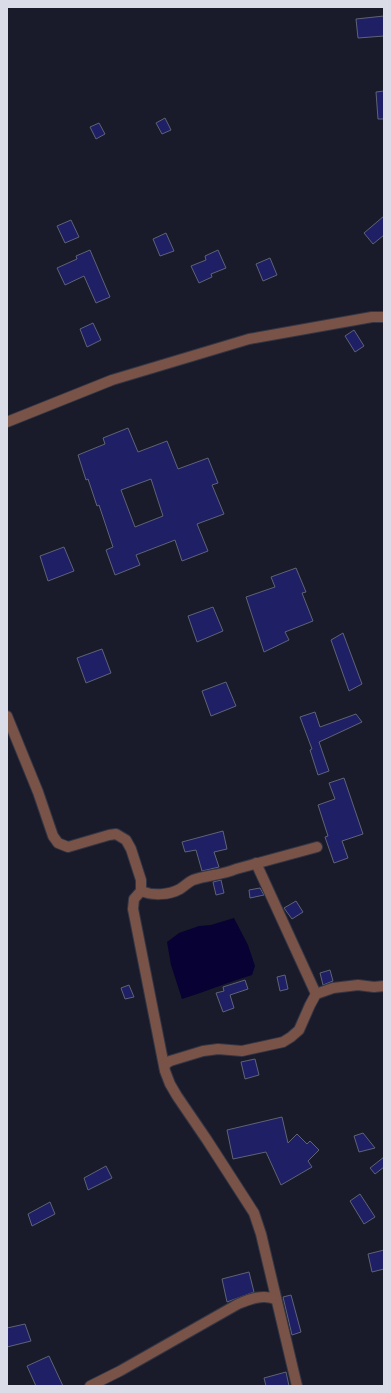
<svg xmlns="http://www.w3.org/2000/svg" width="391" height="1393" font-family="'Roboto Condensed',sans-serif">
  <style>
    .water { fill: #070134 }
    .building { fill: #1f1f66; stroke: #5f6375; fill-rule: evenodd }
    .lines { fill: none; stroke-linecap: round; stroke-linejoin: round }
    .minor-casing { stroke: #343645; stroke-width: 12 }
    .minor { stroke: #795347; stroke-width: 10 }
  </style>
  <rect width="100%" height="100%" fill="#191b2a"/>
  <path class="water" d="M234,918L248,945L255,966L252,975C228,982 205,992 182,999L171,965L167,942L179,933L199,926L211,925Z"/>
  <g class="building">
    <polygon points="384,16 384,36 358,38 356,19"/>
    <polygon points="384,91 384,119 378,119 376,92"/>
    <polygon points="165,118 171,130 162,134 156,123"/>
    <polygon points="99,123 105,134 96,139 90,127"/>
    <polygon points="384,216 384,235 373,244 364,233"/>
    <polygon points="71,220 79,237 65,243 57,226"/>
    <polygon points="166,233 174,251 160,256 153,239"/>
    <polygon points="90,250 110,297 96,303 84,276 65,285 57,268 77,259 76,256"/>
    <polygon points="218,250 226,268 211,274 212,277 199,283 191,266 206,260 205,256"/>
    <polygon points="270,258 277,275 263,281 256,264"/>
    <polygon points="93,323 101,340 87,347 80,329"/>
    <polygon points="354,330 364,346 355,352 345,336"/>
    <path d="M128,428L138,452L167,441L178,469L208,458L218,483L212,485L224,514L197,524L208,551L182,561L175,540L136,555L140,565L115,575L106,550L113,547L99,505L97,506L88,479L86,480L78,455L105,444L103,438ZM151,479L163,516L135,527L121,490Z"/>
    <polygon points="64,547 74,571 48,581 40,556"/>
    <polygon points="296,568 306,592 302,593 313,621 285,632 289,640 264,652 246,597 275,587 271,577"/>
    <polygon points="213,607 223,631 197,642 188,616"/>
    <polygon points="343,633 362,684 349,691 331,640"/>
    <polygon points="102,649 111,673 86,683 77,658"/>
    <polygon points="226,682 236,706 211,716 202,691"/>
    <polygon points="315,712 320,727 356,714 362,722 319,742 329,771 318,775 310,750 312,749 300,717"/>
    <polygon points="344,778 363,834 342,841 348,858 334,863 325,837 328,836 318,805 335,799 329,783"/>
    <polygon points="223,831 227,849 214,852 219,867 202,871 196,850 185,852 182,842"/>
    <polygon points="221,880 224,893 216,895 213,882"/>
    <polygon points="260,888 264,895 250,898 249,890"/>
    <polygon points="296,901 303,912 292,919 284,908"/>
    <polygon points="330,970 333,981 323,985 320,973"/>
    <polygon points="285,975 288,989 280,991 277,977"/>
    <polygon points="245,980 248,989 230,995 234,1008 223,1012 216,993 224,991 223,987"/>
    <polygon points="129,985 134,997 125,999 121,988"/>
    <polygon points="255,1059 259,1075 245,1079 241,1062"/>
    <polygon points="282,1117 288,1143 297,1134 307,1144 310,1141 319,1150 308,1161 312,1167 281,1185 266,1152 233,1159 227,1130"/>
    <polygon points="363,1133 375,1148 359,1152 354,1136"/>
    <polygon points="384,1157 384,1167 375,1174 370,1168"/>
    <polygon points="106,1166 112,1178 88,1190 84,1178"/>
    <polygon points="360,1194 375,1217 364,1224 350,1201"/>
    <polygon points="50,1202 55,1214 32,1226 28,1214"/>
    <polygon points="384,1250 384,1269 372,1272 368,1254"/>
    <polygon points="249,1272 254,1292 227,1302 222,1279"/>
    <polygon points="291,1295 301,1332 292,1335 283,1297"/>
    <polygon points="25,1324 31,1341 7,1347 7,1328"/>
    <polygon points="49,1356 63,1386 36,1386 27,1366"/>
    <polygon points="286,1372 289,1386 266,1386 264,1378"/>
  </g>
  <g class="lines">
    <g class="minor-casing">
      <g id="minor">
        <polyline points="7,422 112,380 249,339 372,317 384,317"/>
        <polyline points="7,716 38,792 53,836 58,843 68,847 109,835 116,834 126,840 131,849 141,880 141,891 134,899 133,909 165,1071 170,1084 177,1096 207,1140 254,1213 261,1234 297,1386"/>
        <polyline points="256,863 316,994"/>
        <path d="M141,891C153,896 169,895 180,889C185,886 188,882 193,880C207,875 222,875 236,869L317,847"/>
        <polyline points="164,1065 170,1061 203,1051 218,1049 242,1051 283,1042 291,1037 299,1030 310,1005 316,994 333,988 358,985 374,987 384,986"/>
        <path d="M90,1386L120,1371L238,1304C250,1299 263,1294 275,1299"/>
      </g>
    </g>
    <use href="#minor" class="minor"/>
  </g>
  <rect width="391" height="1393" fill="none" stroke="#dadde8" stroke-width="16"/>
</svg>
